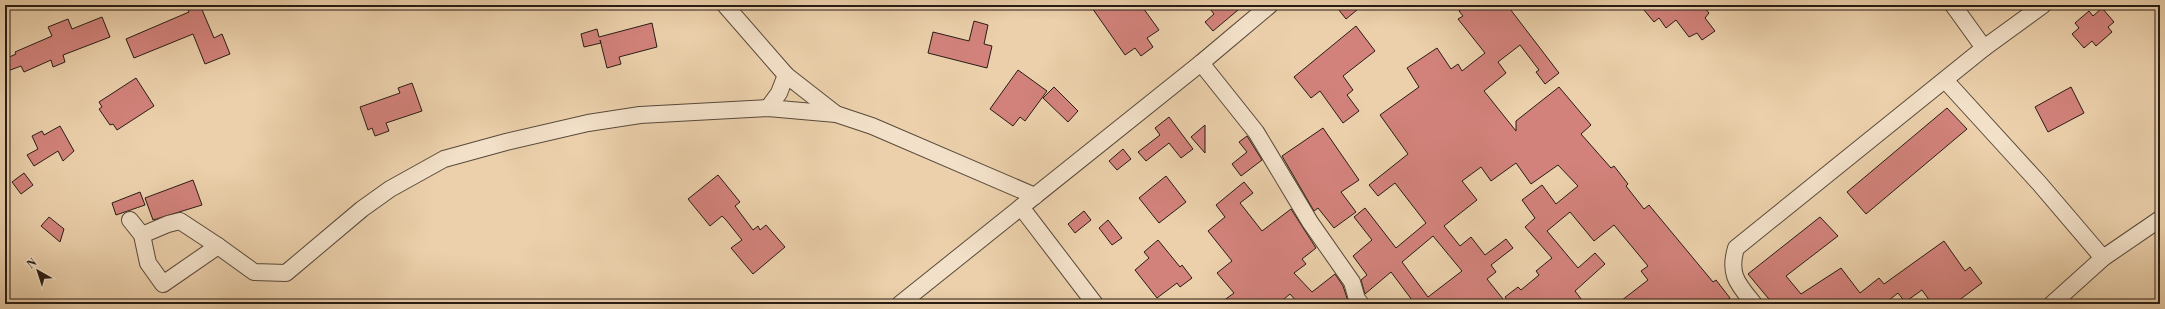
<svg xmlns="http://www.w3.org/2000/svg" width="2165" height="309" font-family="'Libre Bodoni',serif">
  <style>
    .building { fill: #d2827b; stroke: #281c14; fill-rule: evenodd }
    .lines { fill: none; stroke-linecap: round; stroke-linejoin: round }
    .street-casing { stroke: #59493a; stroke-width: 18 }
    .street { stroke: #f2e0c8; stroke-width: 16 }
  </style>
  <rect width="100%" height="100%" fill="#ebd0ab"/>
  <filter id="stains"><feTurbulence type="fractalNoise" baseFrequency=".005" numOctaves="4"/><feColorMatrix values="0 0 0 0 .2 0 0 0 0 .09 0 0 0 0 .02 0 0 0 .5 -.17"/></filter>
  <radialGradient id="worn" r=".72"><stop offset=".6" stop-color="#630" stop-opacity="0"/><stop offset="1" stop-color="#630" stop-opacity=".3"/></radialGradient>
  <g class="building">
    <polygon points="186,5 200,5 214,38 222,34 230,54 205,64 193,34 134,58 126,39 189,12"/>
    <polygon points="1090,5 1141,5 1159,30 1147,38 1153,47 1141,56 1135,48 1125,55"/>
    <polygon points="1207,5 1244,5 1213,31 1205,22 1214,14"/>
    <polygon points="1335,5 1363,5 1346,19"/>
    <path d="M1467,5H1507L1559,73L1545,84L1536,72L1539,70L1520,45L1498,62L1506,73L1484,91L1516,131V121L1559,87L1591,125L1581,134L1611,168L1614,166L1628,184L1626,186L1644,209L1649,205L1713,282L1716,280L1730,298L1722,304H1617L1648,280L1641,271L1648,266L1614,225L1594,241L1570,212L1547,231L1578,268L1595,253L1605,264L1575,291L1585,304H1510L1505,297L1518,287L1521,290L1539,275L1536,271L1552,258L1525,227L1535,218L1522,200L1542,185L1556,204L1578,186L1558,165L1531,184L1516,163L1491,181L1481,167L1462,181L1477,200L1444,226L1460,246L1471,237L1485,255L1506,239L1513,248L1491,265L1496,272L1487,279L1507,304H1415L1391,272L1365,294L1361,280L1367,275L1353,256L1372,240L1354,217L1365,208L1396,248L1426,223L1395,183L1378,196L1369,185L1408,154L1380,115L1419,87L1407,68L1437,48L1451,69L1458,64L1462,71L1485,53L1458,19L1463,16L1459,11ZM1433,236L1462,271L1428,297L1402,262Z"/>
    <polygon points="1651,5 1702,5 1709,13 1705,18 1715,31 1702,40 1697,33 1689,37 1676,20 1666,28 1659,18 1654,22 1644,10"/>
    <polygon points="2102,8 2114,22 2108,27 2112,32 2096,46 2092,41 2084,48 2072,34 2079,28 2075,23 2089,11 2093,16"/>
    <polygon points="102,17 110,37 63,55 65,62 53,67 51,60 24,72 21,66 5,72 5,59 16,54 15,52 52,36 48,27 68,19 72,29"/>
    <polygon points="974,21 988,25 984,44 992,46 987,68 928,53 933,32 969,41"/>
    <polygon points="652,23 657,47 619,57 621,64 607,68 600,40 601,43 584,47 581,34 597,29 599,37"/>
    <polygon points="1356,26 1375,51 1343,76 1353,90 1347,95 1359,111 1343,123 1320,91 1311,98 1294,77"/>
    <polygon points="1018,70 1047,91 1025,121 1020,117 1013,126 990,109"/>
    <polygon points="136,78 154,106 117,130 113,124 110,125 99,109 102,107 99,102"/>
    <polygon points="412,83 422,111 386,123 389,131 375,136 372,128 368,130 360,107 400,93 398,88"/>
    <polygon points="1054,87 1078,111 1068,122 1043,98"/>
    <polygon points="2071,87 2084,113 2048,132 2035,107"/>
    <polygon points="1947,108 1967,129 1866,214 1847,192"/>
    <polygon points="1169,117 1193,149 1181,158 1169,143 1146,161 1138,152 1160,135 1155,128"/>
    <polygon points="1205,125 1205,153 1191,137"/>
    <polygon points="60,126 74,151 63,161 58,151 34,166 27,155 38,149 32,136 42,131 44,135"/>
    <polygon points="1323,128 1359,180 1341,192 1356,212 1334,228 1318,208 1314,211 1282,156"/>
    <polygon points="1247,136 1262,160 1241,176 1232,164 1247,152 1239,142"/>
    <polygon points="1123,149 1131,159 1117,170 1109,161"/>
    <polygon points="24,173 33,185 21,194 12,182"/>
    <polygon points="718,175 740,202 735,206 753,230 758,226 760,230 766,225 785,247 753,274 731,248 742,240 726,220 722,216 710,226 688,199"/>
    <polygon points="1166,176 1186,202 1159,223 1139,198"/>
    <polygon points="193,180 202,205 153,220 145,198"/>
    <polygon points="1244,182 1253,193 1240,203 1262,231 1291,209 1316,248 1302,259 1306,264 1294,273 1312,292 1335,274 1343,286 1349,304 1297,304 1298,303 1290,294 1278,304 1219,304 1234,293 1217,273 1232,261 1208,231 1225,217 1216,205"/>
    <polygon points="140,192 145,205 116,215 112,203"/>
    <polygon points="1084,211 1091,220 1075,233 1068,224"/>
    <polygon points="49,217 64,229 60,242 41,226"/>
    <polygon points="1820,217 1838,236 1786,276 1801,294 1841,268 1860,293 1879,278 1884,284 1944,241 1965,271 1970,267 1982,283 1954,304 1932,304 1922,290 1905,302 1898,293 1884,304 1773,304 1748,274"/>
    <polygon points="1108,220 1122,238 1112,245 1099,228"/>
    <polygon points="1158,240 1180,267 1182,265 1192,278 1180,287 1177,283 1157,298 1135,270 1149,258 1144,252"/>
  </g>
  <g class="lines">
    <g class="street-casing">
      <g id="street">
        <polyline points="725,5 786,75 836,114"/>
        <polyline points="1953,5 1984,48"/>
        <polyline points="1201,63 1256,132 1310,222 1352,282 1357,299 1361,304"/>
        <polyline points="1945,80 2039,183 2103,258"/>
        <polyline points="768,108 779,93 786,75"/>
        <polyline points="1021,207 1095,304"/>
        <polyline points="130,220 142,235 148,263 163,284 218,246 254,272 286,273 362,209 390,189 444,159 506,142 588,123 640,115 768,108 836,114 872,126 1035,196"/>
        <polyline points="142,235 168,224 180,221 218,246"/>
        <polyline points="900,304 1201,63 1270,5"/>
        <path d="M1754,304C1738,284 1728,275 1736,248L1984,48L2043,5"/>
        <polyline points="2052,304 2103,258 2160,219"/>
      </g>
    </g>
    <use href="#street" class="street"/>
  </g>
  <rect width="2165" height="309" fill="none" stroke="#ebd0ab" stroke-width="20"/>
  <rect x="6" y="6" width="2153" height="297" fill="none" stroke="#281c14" stroke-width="2"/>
  <rect x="10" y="10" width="2145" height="289" fill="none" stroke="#281c14"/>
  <g transform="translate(38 271) rotate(321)" stroke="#f2e0c8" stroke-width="3" paint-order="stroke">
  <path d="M0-3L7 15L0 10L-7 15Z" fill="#281c14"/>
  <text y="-6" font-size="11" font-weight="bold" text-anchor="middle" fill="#281c14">N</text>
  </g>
  <rect width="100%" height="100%" filter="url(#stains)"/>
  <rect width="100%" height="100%" fill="url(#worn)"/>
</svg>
